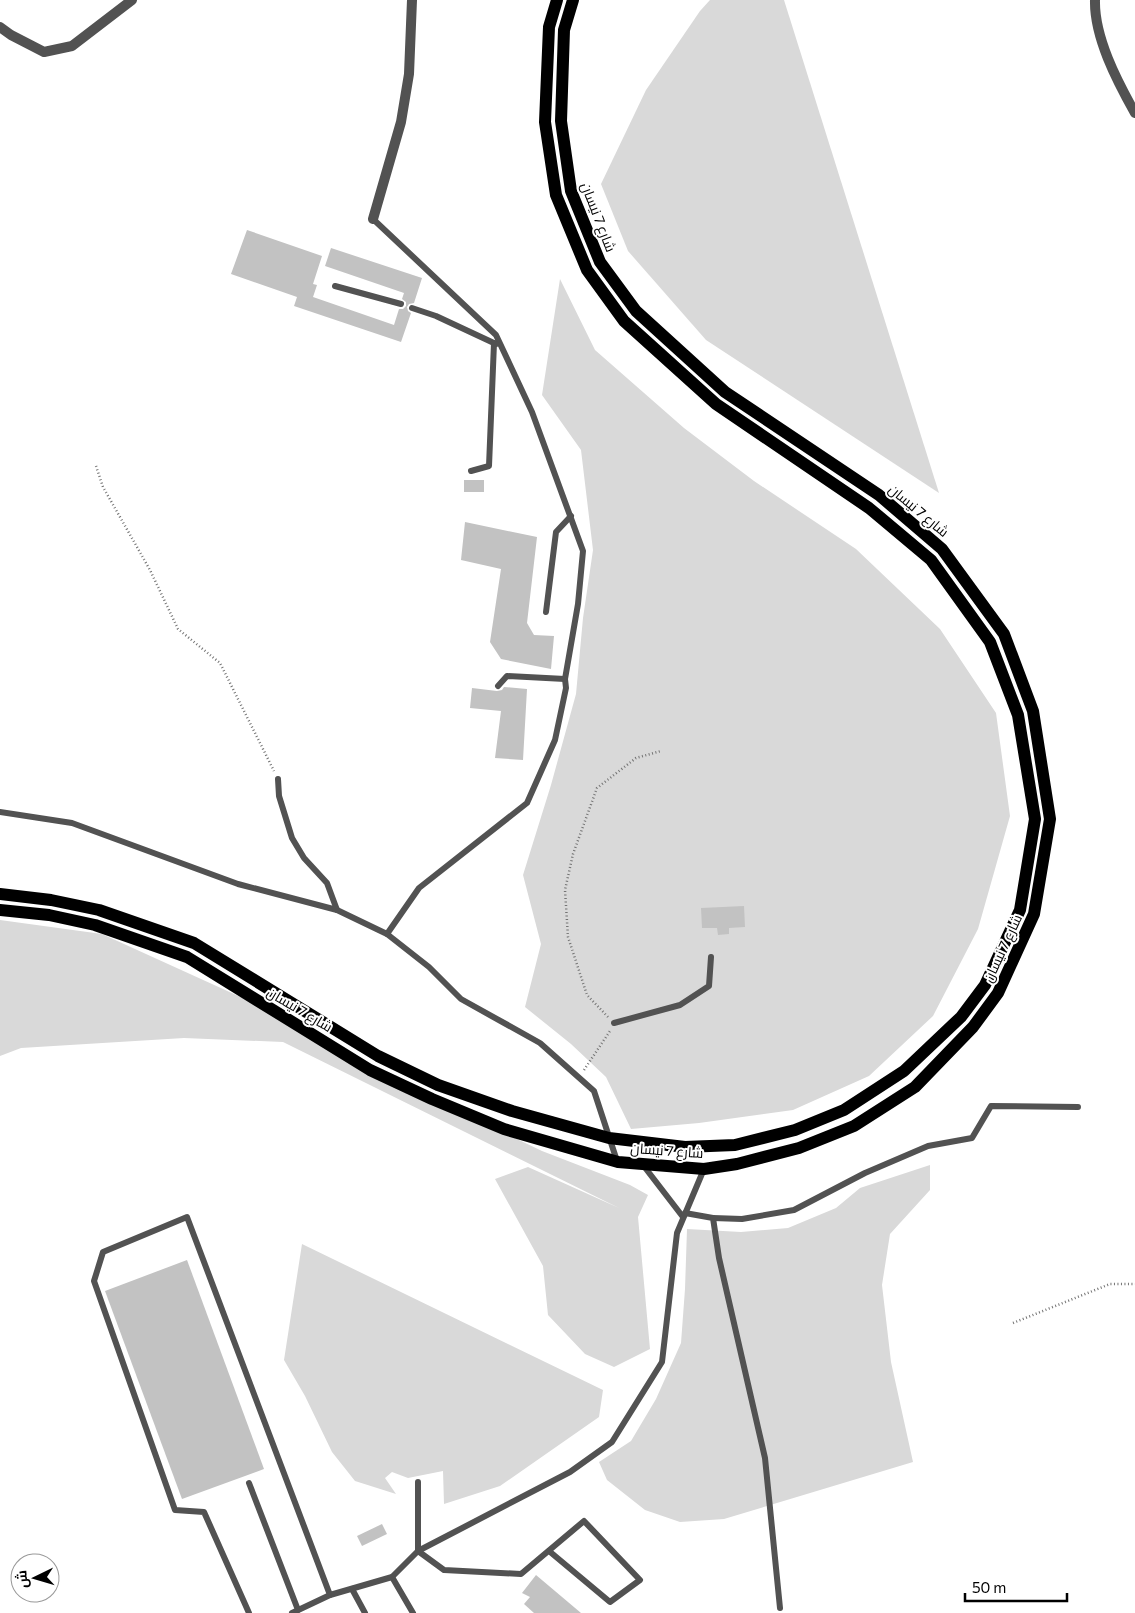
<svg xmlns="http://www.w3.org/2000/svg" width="1135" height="1613" font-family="Commissioner,Cairo,sans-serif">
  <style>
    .green { fill: #d9d9d9 }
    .building { fill: #c2c2c2 }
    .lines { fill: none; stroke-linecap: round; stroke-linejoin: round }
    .path { stroke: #747474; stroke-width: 2.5; stroke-dasharray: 1 2.5; stroke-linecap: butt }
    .service { stroke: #525252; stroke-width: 6 }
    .minor { stroke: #525252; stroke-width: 10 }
    .primary { stroke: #000; stroke-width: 12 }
    .labels { text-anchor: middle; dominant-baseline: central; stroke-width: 4; stroke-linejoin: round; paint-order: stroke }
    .street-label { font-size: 14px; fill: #000; stroke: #fff }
  </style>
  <rect width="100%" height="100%" fill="#fff"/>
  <g class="green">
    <polygon points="710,0 784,0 939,493 706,340 628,251 601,184 646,90 700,11"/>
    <polygon points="560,279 595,350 684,428 754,481 856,549 940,629 996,713 1010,816 978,929 933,1016 869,1076 793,1110 699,1123 631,1129 606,1077 571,1044 525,1007 541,944 523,875 551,785 576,694 583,618 593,550 581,450 542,395"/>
    <polygon points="0,920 102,934 276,1013 402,1084 542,1151 630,1185 648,1195 638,1217 650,1349 614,1367 585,1354 548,1315 543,1266 495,1179 528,1167 619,1208 283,1042 184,1038 21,1048 0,1056"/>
    <polygon points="930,1165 930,1190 890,1234 882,1285 891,1362 913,1462 724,1519 680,1522 645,1510 607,1480 599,1462 631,1441 656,1399 681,1343 685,1289 687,1229 741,1232 788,1228 836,1208 860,1188"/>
    <polygon points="302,1244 603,1390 599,1417 500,1486 444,1504 443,1471 408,1478 392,1472 385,1478 396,1494 355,1481 332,1452 305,1396 284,1360"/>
  </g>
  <g class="building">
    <polygon points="247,230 322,256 313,284 317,285 313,297 394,325 399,309 403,309 406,306 406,302 402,299 404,293 325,266 331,248 422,278 414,303 409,304 407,307 408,311 411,313 401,342 294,306 297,297 231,274"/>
    <rect x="464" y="480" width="20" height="12"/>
    <polygon points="465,522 537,537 527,623 534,635 554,636 551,669 501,659 490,642 501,569 461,560"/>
    <polygon points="504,687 527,689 523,760 495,758 501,711 470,708 472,688 497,691 502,690"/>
    <polygon points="744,906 745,927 729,928 729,934 718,935 717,928 702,928 701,908"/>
    <polygon points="187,1260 264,1469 182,1499 105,1291"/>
    <polygon points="382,1524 387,1534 362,1546 357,1536"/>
    <polygon points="536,1575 581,1613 534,1613 524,1604 530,1597 522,1593"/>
  </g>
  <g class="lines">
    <g class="path">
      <polyline points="96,466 103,487 150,570 178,629 220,663 274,771"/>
      <polyline points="608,1017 587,995 568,937 565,890 573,854 597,788 636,758 661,751"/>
      <polyline points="584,1070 610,1031"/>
      <polyline points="1013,1323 1110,1284 1135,1284"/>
    </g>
    <g class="service">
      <polyline points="373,219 496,335 532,412 583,551 578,604 565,679 566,688 555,740 527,803 419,888 387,934 429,967 461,999 540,1043 594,1091 617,1161"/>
      <polyline points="335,286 401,304"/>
      <polyline points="412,308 436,316 496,344"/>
      <polyline points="471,471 489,466 494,343"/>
      <polyline points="546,612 556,532 571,516"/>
      <polyline points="498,686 507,676 565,679"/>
      <polyline points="278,779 279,796 292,838 304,858 327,883 337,910"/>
      <polyline points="0,812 72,823 238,884 337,910 387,934"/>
      <polyline points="614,1023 680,1005 709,986 711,957"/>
      <polyline points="643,1165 683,1217"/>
      <polyline points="685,1213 713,1218 719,1258 765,1458 780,1608"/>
      <polyline points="713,1218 742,1219 794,1210 865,1173 928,1146 972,1138 991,1106 1078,1107"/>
      <polyline points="418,1482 418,1551 444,1570 521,1574 584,1521 640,1580 610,1602 549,1551"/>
      <polyline points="249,1483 298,1610"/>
      <polyline points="392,1577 413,1613"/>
      <polyline points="352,1589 365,1613"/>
      <polyline points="249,1613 204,1512 175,1510 94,1281 103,1252 187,1217 330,1595"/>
      <polyline points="292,1613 330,1595 392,1577 418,1551 570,1472 612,1442 662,1362 677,1233 704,1169"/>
    </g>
    <g class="minor">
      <path d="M1095,0C1094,37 1117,81 1135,113"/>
      <polyline points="0,27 11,35 44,52 72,46 132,0"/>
      <polyline points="373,219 401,122 409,74 412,0"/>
    </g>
    <g class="primary">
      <polyline points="0,894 51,900 99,910 194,943 378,1056 438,1085 512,1111 609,1138 685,1147 735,1145 795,1130 844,1110 904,1071 961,1017 985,985 1020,910 1035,819 1018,715 990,642 931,560 869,508 716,404 624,321 587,270 556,195 545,122 549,27 557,0"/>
      <polyline points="0,910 49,915 95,925 187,957 370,1070 432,1099 504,1129 618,1162 704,1169 737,1164 799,1148 854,1126 915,1087 973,1027 998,993 1034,914 1050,819 1033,711 1004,634 942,549 879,495 725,392 636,311 600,262 571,191 561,121 564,30 573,0"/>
    </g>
  </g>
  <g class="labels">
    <g class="street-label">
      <text transform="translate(599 217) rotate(69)">شارع 7 نيسان</text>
      <text transform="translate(919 510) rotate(40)">شارع 7 نيسان</text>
      <text transform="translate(1002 948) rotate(-65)">شارع 7 نيسان</text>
      <text transform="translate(300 1009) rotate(31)">شارع 7 نيسان</text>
      <text transform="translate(667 1150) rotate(4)">شارع 7 نيسان</text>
    </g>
  </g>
  <g transform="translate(35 1578) rotate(265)"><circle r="24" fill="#ffffff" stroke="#999999"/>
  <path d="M0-4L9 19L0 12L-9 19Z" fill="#000000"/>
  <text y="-8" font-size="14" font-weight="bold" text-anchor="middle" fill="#000000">ش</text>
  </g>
  <path d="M965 1593v8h102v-8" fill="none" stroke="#000000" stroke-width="2.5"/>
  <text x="972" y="1593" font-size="15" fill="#000000" stroke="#ffffff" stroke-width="4" paint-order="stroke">50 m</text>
</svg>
